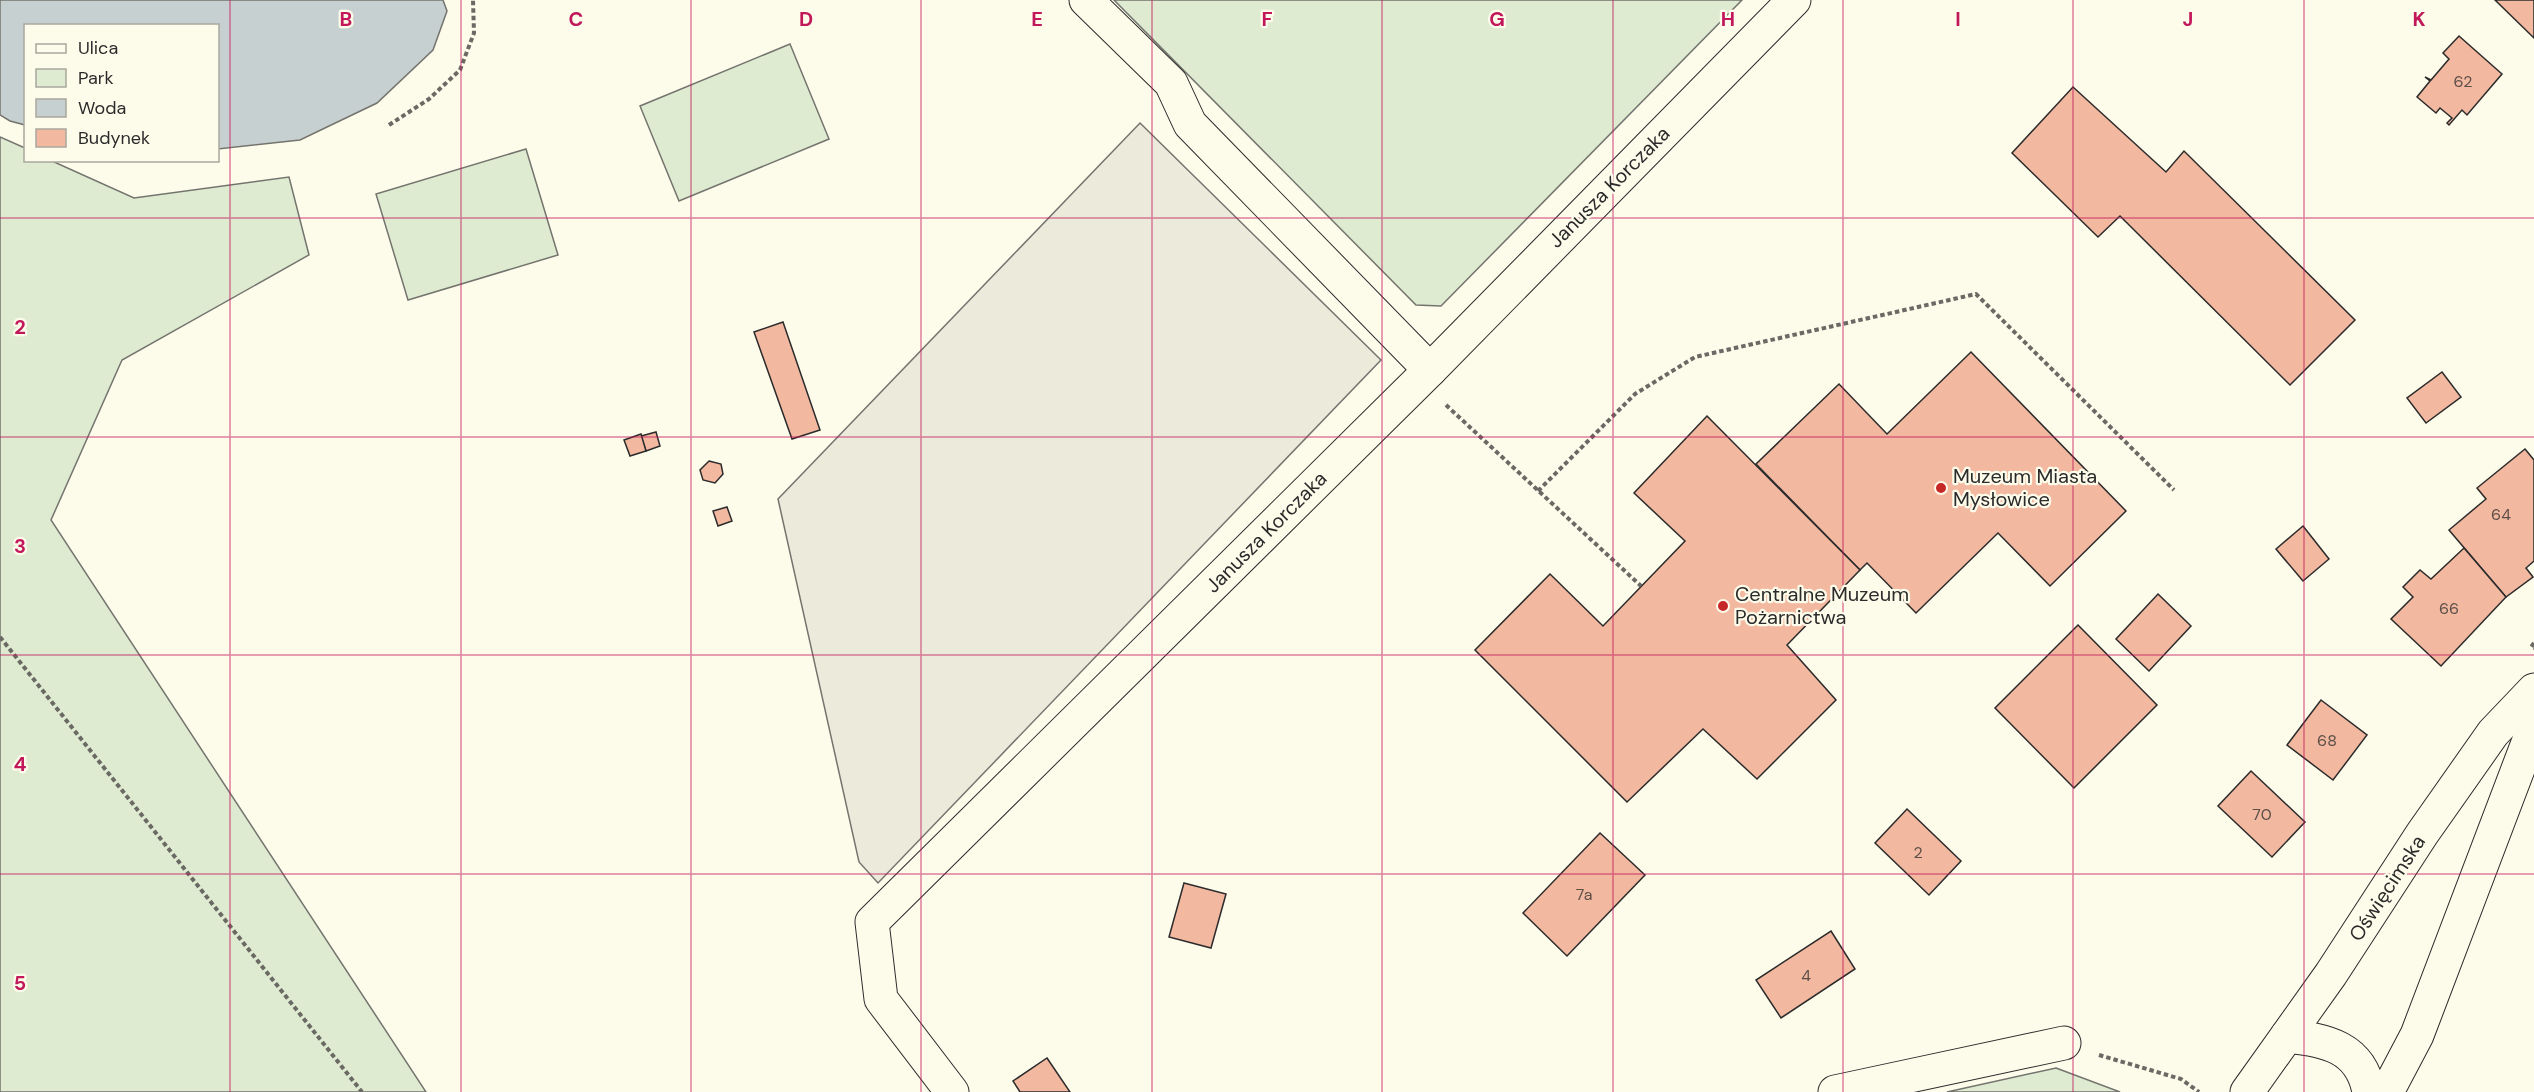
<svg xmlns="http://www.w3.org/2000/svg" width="2534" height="1092" font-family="'DM Sans',sans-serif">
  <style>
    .green { fill: #deebd1; stroke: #74746e; stroke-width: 1.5 }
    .parking { fill: #eceadb; stroke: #74746e; stroke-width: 1.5 }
    .water { fill: #c7d0d0; stroke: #74746e; stroke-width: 1.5 }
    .building { fill: #f2b8a0; stroke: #2b2b2b; stroke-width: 1.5 }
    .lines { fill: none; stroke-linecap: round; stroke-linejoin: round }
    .minor-casing { stroke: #2b2b2b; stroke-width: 35 }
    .major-casing { stroke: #2b2b2b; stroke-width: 35 }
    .path { stroke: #6a6964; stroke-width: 4; stroke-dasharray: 4.5 3; stroke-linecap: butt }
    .minor { stroke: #fdfbea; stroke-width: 33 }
    .major { stroke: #fdfbea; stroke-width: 33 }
    .grid { fill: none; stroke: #c2185b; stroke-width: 1.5; stroke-opacity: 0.55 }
    .poi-dot { fill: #c62828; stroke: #fdfbea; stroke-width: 2 }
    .labels { text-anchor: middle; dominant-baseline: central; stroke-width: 4.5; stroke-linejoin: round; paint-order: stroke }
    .number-label { font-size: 16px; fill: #5d4e48 }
    .street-label { font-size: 20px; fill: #2b2b2b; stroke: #fdfbea }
    .poi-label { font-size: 20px; fill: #2b2b2b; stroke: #fdfbea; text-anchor: start }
    .grid-label { font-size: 20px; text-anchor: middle; font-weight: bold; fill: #c2185b; stroke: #fdfbea; stroke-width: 4.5; stroke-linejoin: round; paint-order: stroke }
  </style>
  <rect width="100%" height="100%" fill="#fdfbea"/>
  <g class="green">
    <polygon points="1114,0 1742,0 1441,306 1416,305"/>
    <polygon points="790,44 829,139 679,201 640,106"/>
    <polygon points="0,137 25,148 26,160 52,161 134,198 289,177 309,255 122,360 51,520 426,1092 0,1092"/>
    <polygon points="526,149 558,255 408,300 376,194"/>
    <polygon points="2056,1068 2120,1092 1947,1092"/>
  </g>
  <polygon class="parking" points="1140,123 1381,360 878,883 859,862 778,499"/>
  <polygon class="water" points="0,0 443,0 447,11 433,50 377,103 300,140 218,149 218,26 26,26 25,125 10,121 0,115"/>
  <g class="building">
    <polygon points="2495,0 2534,0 2534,38"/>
    <polygon points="2459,36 2502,74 2467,115 2462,110 2449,125 2447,123 2452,118 2440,108 2436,113 2417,97 2430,81 2425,77 2431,80 2449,59 2443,53"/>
    <polygon points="2073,87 2166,172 2184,151 2355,320 2290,385 2120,216 2098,237 2012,153"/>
    <polygon points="783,322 820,430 792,439 754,332"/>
    <polygon points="1971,352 2126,511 2050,586 1998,533 1916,613 1867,563 1860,570 1756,464 1839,384 1887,434"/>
    <polygon points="2442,372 2461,397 2426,423 2407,398"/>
    <polygon points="1707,416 1860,570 1787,645 1836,700 1757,779 1703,729 1627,802 1475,650 1550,574 1603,626 1685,541 1634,493"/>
    <polygon points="656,432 660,446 646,451 641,436"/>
    <polygon points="641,434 646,451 630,456 624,440"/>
    <polygon points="2525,449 2534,460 2534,561 2526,568 2533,577 2506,597 2449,530 2486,499 2477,488"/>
    <polygon points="709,461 721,464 723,474 715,483 703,480 700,470"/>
    <polygon points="727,507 732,521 718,526 713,511"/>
    <polygon points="2303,526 2329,559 2303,581 2276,549"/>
    <polygon points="2464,548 2506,597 2441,666 2391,619 2413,597 2403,587 2420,570 2431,579"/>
    <polygon points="2158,594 2191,626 2149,671 2116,639"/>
    <polygon points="2078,625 2157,705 2074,788 1995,708"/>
    <polygon points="2321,700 2367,735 2333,780 2287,745"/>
    <polygon points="2251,771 2305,822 2272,857 2218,806"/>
    <polygon points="1907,809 1961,861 1929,895 1875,843"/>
    <polygon points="1600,833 1645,875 1567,956 1523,913"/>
    <polygon points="1184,883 1226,894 1211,948 1169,937"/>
    <polygon points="1831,931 1855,969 1781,1018 1756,980"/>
    <polygon points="1047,1058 1070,1092 1020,1092 1013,1081"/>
  </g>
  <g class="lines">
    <g class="minor-casing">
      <g id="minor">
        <polyline points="1086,0 1171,83 1190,124 1430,370"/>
        <polyline points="952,1092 881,999 872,922 1430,370 1794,0"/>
        <polyline points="1835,1092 2064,1043"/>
      </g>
    </g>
    <g class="major-casing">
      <g id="major">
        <path d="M2287,1036C2326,1040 2361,1047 2369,1092"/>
        <polyline points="2247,1092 2331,974 2422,834 2493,733 2534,690"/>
        <polyline points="2387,1092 2417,1035 2534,727"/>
      </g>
    </g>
    <g class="path">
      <polyline points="389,125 429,99 460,70 474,33 473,0"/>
      <polyline points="1446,405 1641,586"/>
      <polyline points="1538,491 1635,394 1695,357 1976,294 2174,490"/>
      <polyline points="0,637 362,1092"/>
      <polyline points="2534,643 2531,647 2534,648"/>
      <polyline points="2099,1055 2181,1079 2199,1092"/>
    </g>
    <use href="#minor" class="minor"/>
    <use href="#major" class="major"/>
  </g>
  <path class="grid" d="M230,0V1092M461,0V1092M691,0V1092M921,0V1092M1152,0V1092M1382,0V1092M1613,0V1092M1843,0V1092M2073,0V1092M2304,0V1092M0,218H2534M0,437H2534M0,655H2534M0,874H2534"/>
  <g class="poi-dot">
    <circle cx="1941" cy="488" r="6"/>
    <circle cx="1723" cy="606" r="6"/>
  </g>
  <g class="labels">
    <g class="number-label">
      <text x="2463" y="81">62</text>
      <text x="2501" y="514">64</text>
      <text x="2449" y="608">66</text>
      <text x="2327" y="740">68</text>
      <text x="2262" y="814">70</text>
      <text x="1918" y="852">2</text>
      <text x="1584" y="894">7a</text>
      <text x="1806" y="975">4</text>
    </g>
    <g class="street-label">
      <text transform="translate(1609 187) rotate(-45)">Janusza Korczaka</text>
      <text transform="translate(1266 532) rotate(-45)">Janusza Korczaka</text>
      <text transform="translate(2387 888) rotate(-57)">Oświęcimska</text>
    </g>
    <g class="poi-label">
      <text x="1953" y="476">Muzeum Miasta<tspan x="1953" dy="23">Mysłowice</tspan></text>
      <text x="1735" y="594">Centralne Muzeum<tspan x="1735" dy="23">Pożarnictwa</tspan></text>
    </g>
  </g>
  <g class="grid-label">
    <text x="346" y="26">B</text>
    <text x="576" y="26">C</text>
    <text x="806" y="26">D</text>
    <text x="1037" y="26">E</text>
    <text x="1267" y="26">F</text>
    <text x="1497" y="26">G</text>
    <text x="1728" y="26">H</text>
    <text x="1958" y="26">I</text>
    <text x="2188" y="26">J</text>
    <text x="2419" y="26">K</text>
    <text x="20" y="334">2</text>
    <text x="20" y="553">3</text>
    <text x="20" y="771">4</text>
    <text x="20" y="990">5</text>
  </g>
  <rect x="24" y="24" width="195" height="138" fill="#fdfbea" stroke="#a9a89e" stroke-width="1.5"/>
  <rect x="36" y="44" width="30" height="9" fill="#fdfbea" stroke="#a9a89e" stroke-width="1.5"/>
  <text x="78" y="54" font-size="18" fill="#2b2b2b">Ulica</text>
  <rect x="36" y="69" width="30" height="18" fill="#deebd1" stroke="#a9a89e" stroke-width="1.5"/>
  <text x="78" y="84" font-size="18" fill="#2b2b2b">Park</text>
  <rect x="36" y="99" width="30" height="18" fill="#c7d0d0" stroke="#a9a89e" stroke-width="1.5"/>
  <text x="78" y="114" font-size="18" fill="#2b2b2b">Woda</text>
  <rect x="36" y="129" width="30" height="18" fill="#f2b8a0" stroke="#a9a89e" stroke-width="1.5"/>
  <text x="78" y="144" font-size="18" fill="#2b2b2b">Budynek</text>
</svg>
